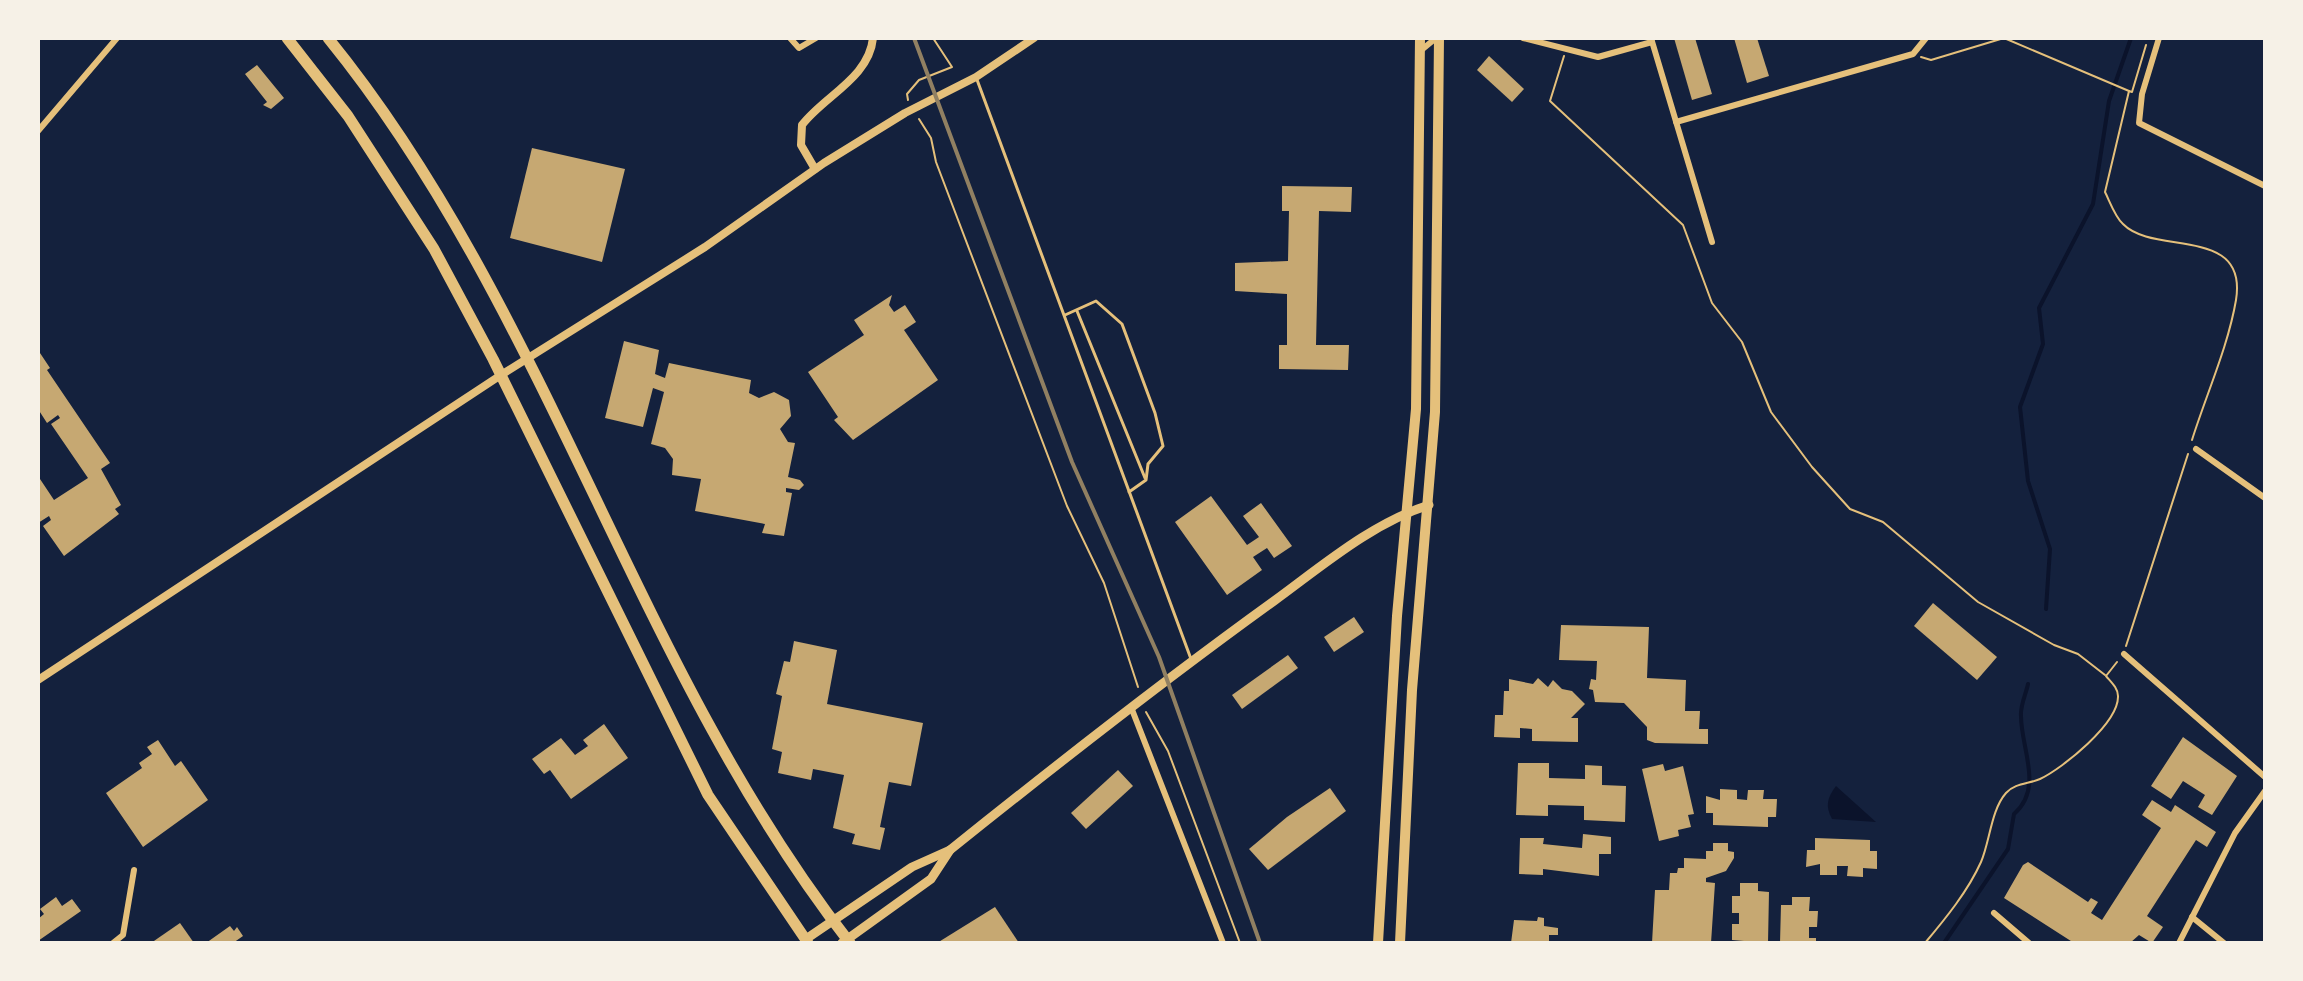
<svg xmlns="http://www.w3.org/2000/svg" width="2303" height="981" font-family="'Fira Sans Condensed',sans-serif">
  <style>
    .water { fill: #0b132b }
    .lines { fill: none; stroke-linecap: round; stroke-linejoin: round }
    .stream { stroke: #0b132b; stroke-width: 4 }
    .building { fill: #c6a872 }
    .path { stroke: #e5c07b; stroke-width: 2 }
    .service { stroke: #e5c07b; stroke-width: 3 }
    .minor { stroke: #e5c07b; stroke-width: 6 }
    .tertiary { stroke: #e5c07b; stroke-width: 8 }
    .secondary { stroke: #e5c07b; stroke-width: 9 }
    .primary { stroke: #e5c07b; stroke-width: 10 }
    .trunk { stroke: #e5c07b; stroke-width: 11 }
    .rail { stroke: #918062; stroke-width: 4 }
  </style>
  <rect width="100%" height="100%" fill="#14213d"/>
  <path class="water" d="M1836,786L1876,822L1832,819C1825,806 1827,798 1836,786Z"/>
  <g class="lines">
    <g class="stream">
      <polyline points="2046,609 2050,549 2028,481 2020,407 2043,344 2039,308 2093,204 2109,101 2131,38"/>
      <path d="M1944,943L2008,849L2014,814C2044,788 2021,749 2021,716C2020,706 2026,694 2028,684"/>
    </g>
  </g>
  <g class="building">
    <polygon points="1674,38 1695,38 1712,94 1692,100"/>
    <polygon points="1734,38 1757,38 1769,76 1747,83"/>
    <polygon points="1489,56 1524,89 1512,102 1477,70"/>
    <polygon points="257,65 284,98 271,109 263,105 267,102 245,74"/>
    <polygon points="532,148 625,169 602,262 510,238"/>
    <polygon points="1282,186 1352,187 1351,212 1319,211 1316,345 1349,345 1348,370 1279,369 1279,345 1287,345 1287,294 1235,291 1235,263 1288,261 1289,211 1282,211"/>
    <polygon points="892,295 889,305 894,312 905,305 916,322 904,330 938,380 853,440 834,420 838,417 808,372 864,335 854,320"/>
    <polygon points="624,341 659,350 655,374 665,378 669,363 751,380 749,393 759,398 774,392 789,400 791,416 780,429 788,442 795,443 788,477 800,480 804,485 799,490 786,488 786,492 792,493 784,536 762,533 765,524 695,511 701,479 672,475 673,459 665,448 651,444 664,392 653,388 643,427 605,418"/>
    <polygon points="38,350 50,368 47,370 110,463 101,469 121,505 115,509 119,514 64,556 43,526 51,520 49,516 38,523 38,476 54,500 88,478 51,424 60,418 58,415 47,423 38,409"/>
    <polygon points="1211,496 1247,545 1259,537 1243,516 1261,503 1292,546 1274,558 1267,548 1253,557 1262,570 1227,595 1175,522"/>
    <polygon points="1933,603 1997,657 1977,680 1914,626"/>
    <polygon points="1354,617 1364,632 1334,652 1324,637"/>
    <polygon points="1561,625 1649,627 1647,678 1686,680 1685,711 1700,711 1699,729 1708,729 1708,744 1655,743 1647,740 1647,727 1624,703 1595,702 1593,690 1589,689 1591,679 1596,680 1597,661 1559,660"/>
    <polygon points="794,641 837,650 827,704 923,723 911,786 889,782 880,827 885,828 880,850 852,844 855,834 833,828 844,775 813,769 811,780 778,773 782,752 772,749 782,696 776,694 784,661 790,662"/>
    <polygon points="1288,655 1298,668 1242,709 1232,695"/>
    <polygon points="1538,678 1548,687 1553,680 1562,689 1572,691 1585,704 1571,718 1578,718 1578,742 1532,741 1532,729 1520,728 1520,738 1494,737 1495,715 1503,715 1504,691 1509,691 1509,679 1533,684"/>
    <polygon points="604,724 628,758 571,799 550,770 544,774 532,759 561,738 575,755 588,746 583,740"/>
    <polygon points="2183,737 2237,776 2212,815 2198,807 2205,795 2183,781 2171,799 2151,786"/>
    <polygon points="158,740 175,766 181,761 208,800 143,847 106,793 142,768 139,763 152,754 147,747"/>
    <polygon points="1518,763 1549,763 1549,778 1585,779 1585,765 1602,766 1602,785 1626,786 1625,822 1584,820 1584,806 1548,805 1548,816 1516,815"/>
    <polygon points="1663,764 1665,771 1683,766 1694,814 1688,815 1691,827 1678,830 1679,836 1659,841 1642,769"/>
    <polygon points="1118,770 1133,786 1086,829 1071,813"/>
    <polygon points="1330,788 1346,811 1268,870 1249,849 1287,817"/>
    <polygon points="1720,789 1737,790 1737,799 1747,800 1748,790 1764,790 1763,799 1777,799 1776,817 1768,817 1768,827 1713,825 1713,813 1706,813 1706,796 1720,800"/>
    <polygon points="2152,800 2171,812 2175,805 2216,832 2207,847 2196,840 2147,916 2163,927 2152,943 2139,935 2130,943 2074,943 2004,898 2023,865 2028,862 2088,902 2091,898 2098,902 2091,913 2102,920 2161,828 2142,815"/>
    <polygon points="1583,834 1611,837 1611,854 1599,854 1599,876 1543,869 1543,875 1519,874 1520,838 1544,838 1543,844 1582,848"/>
    <polygon points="1815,838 1870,840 1870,851 1877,851 1877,869 1863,868 1863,877 1847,876 1848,866 1837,866 1837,875 1820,875 1820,864 1806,867 1807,850 1815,850"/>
    <polygon points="1713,843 1728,843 1728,851 1734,852 1734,858 1726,871 1706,878 1706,882 1715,883 1711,943 1652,943 1655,890 1669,890 1670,873 1677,873 1678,868 1684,868 1684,858 1706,859 1706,851 1713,851"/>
    <polygon points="1740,883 1758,883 1758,891 1769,892 1768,943 1732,940 1732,924 1739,924 1739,913 1732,913 1732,896 1740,896"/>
    <polygon points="56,897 62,906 72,899 81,911 38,941 38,919 44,914 40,909"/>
    <polygon points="1792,897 1810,897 1809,911 1818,911 1817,927 1809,927 1809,938 1816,938 1816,943 1780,943 1781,905 1792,905"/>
    <polygon points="995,907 1019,943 937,943"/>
    <polygon points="1538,917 1544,918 1544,926 1558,928 1558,935 1549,935 1549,943 1511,943 1514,920 1537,921"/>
    <polygon points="180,923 194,943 151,943"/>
    <polygon points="230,926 234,931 237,927 243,936 233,943 206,943"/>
  </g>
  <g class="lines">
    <g class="path">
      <path d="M2146,45L2132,92L2129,91L2105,192C2110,202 2115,217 2123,224C2154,256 2248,225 2236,300C2228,347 2206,395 2192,440"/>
      <polyline points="1564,56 1550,101 1683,225 1712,303 1742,342 1771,412 1812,467 1850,509 1883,522 1978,602 2054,645 2078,654 2105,675"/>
      <polyline points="1921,57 1931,60 2004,38 2129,91"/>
      <polyline points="908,100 907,94 919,80 952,67 933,38"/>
      <polyline points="919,119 931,138 936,162 1067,506 1104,583 1138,687"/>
      <polyline points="2126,646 2188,454"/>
      <polyline points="1146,712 1168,751 1240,943"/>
      <path d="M1925,943C1946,918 1968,891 1981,862C1990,841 1991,810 2006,793C2015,783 2029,784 2040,779C2063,768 2119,723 2118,696C2118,688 2111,682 2106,676L2117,662"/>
    </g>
    <g class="service">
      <polyline points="976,77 1191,659"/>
      <polyline points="1077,311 1145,478"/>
      <polyline points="1065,315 1096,301 1122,324 1155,413 1163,446 1148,464 1146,480 1129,492"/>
    </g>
    <g class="minor">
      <polyline points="790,38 799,48 816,38"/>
      <polyline points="1523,38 1598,57 1652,42"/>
      <polyline points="1651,38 1712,242"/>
      <polyline points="2159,38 2142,94 2139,123 2265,186"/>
      <polyline points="1419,52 1436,38"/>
      <polyline points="1676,122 1913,54 1926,38"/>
      <polyline points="38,131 117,38"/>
      <polyline points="2196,449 2265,498"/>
      <polyline points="2124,654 2265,777"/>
      <polyline points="1131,707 1223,943"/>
      <polyline points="1994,913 2029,943"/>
      <polyline points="2192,917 2224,943"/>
      <polyline points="113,943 123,935 134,870"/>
      <polyline points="2179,943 2235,833 2265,791"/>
    </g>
    <g class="tertiary">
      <path d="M815,169L801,145L802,125C824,96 869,78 873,38"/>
      <polyline points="38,680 501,375 705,247 824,163 905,113 976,77 1034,38"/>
    </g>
    <g class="secondary">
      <path d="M806,939L912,867L950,850C1056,765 1163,681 1274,601C1322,566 1372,523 1429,505"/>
      <polyline points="842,943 931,879 950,850"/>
    </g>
    <g class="primary">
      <polyline points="1378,943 1397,616 1416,409 1420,38"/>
      <polyline points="1400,943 1412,690 1435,412 1439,38"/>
    </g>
    <g class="trunk">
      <polyline points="287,38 348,116 434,249 493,359 708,795 808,943"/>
      <path d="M328,38C550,311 634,667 850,943"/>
    </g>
    <polyline class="rail" points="914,38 1072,462 1159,657 1260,943"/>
  </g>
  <rect width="2303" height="981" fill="none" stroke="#f6f1e7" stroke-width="80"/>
</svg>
